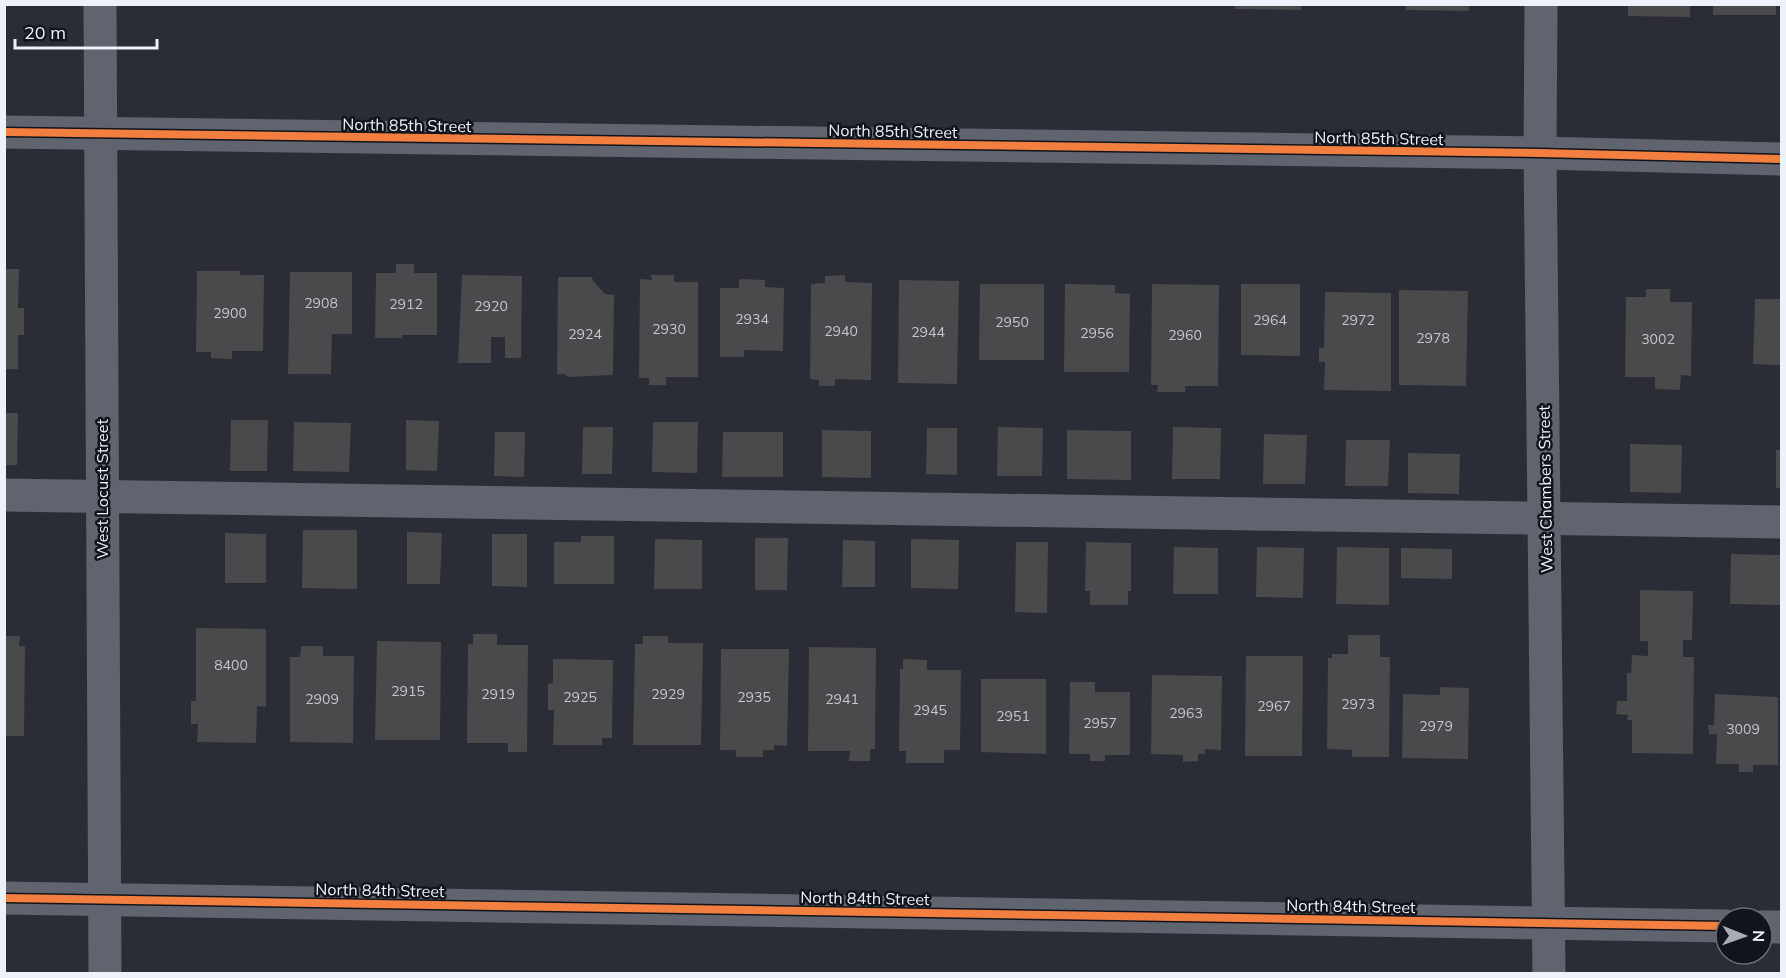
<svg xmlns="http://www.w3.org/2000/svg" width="1786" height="978" font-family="Mulish,sans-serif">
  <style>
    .building { fill: #4a494b }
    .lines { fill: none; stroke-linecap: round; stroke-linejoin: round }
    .minor { stroke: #5f646f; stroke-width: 33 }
    .cycleway-casing { stroke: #11141b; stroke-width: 11 }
    .cycleway { stroke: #f27e40; stroke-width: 8 }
    .labels { text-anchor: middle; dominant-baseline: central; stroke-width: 5; stroke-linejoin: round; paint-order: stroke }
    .number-label { font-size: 14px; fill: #c4c7ce }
    .street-label { font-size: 16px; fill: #ecf1fa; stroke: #11141b }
  </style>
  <rect width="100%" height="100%" fill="#2a2d35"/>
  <g class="building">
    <polygon points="1235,4 1301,4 1301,10 1235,9"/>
    <polygon points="1406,4 1469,4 1469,11 1406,10"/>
    <polygon points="1628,4 1690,4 1690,17 1628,16"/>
    <rect x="1713" y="4" width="63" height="11"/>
    <polygon points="396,264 414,264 414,273 437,273 437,335 402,335 402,338 375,338 376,273 396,273"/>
    <polygon points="4,269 19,269 18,308 24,308 24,335 18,335 18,369 4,369"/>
    <polygon points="197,271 240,271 240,275 264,275 263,351 232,351 232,359 211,358 211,352 196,352"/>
    <polygon points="290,272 352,272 352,334 332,334 331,374 288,374"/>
    <polygon points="462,275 522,276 521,358 505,358 505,337 491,337 491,363 458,363"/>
    <polygon points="651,275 674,275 674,282 698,282 698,377 666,377 666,385 649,385 649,378 639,378 640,279 652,280"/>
    <polygon points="845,275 845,282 872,283 871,380 835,379 835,386 819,386 819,380 810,379 811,284 825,283 825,276"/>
    <polygon points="558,277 592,277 593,281 605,294 614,295 613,375 568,377 565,374 557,374"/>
    <polygon points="739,279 765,280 765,287 784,288 783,351 744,350 744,357 720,357 720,288 739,288"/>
    <polygon points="899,280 959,281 957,384 898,383"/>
    <polygon points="980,284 1044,284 1044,360 979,360"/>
    <polygon points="1065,284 1115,285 1115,293 1130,294 1129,372 1064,372"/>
    <polygon points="1152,284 1219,285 1218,386 1185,386 1185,392 1157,392 1158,385 1151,385"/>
    <polygon points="1241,284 1300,284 1300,356 1241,355"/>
    <polygon points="1646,289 1670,289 1670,302 1692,302 1691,376 1681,375 1680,390 1655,389 1655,377 1625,377 1626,297 1646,297"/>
    <polygon points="1399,290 1468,291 1466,386 1399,385"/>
    <polygon points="1325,292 1391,293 1391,391 1324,390 1325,362 1319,362 1319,348 1324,348"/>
    <polygon points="1755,299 1782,299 1782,365 1753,364"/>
    <polygon points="4,413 18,413 17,465 4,465"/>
    <polygon points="231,420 268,420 267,471 230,471"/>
    <polygon points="406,420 439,421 437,471 406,470"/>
    <polygon points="294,422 351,423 349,472 293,471"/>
    <polygon points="653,422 698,422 697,473 652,472"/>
    <polygon points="583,427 613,427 612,474 582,474"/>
    <polygon points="998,427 1043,428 1042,476 997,476"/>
    <polygon points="1173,427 1221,428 1220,479 1172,479"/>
    <polygon points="927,428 957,428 957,475 926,474"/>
    <polygon points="822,430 871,431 871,478 822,477"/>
    <polygon points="1067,430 1131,431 1131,480 1067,479"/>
    <polygon points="495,432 525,432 524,477 494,476"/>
    <polygon points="723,432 783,432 783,477 722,477"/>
    <polygon points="1264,434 1307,435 1305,484 1263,484"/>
    <polygon points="1346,440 1390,440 1388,486 1345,486"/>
    <polygon points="1630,444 1682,445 1681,493 1630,492"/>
    <rect x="1776" y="450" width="6" height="38"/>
    <polygon points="1408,453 1460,454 1459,494 1408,493"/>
    <polygon points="303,530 357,530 357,589 302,588"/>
    <polygon points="407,532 442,533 440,584 407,584"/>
    <polygon points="225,533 266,534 266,583 225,583"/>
    <polygon points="492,534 527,534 527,587 492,586"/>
    <polygon points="581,536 614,536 614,584 554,584 554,542 581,542"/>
    <polygon points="755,538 788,538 787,590 755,590"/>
    <polygon points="655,539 702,540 702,589 654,589"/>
    <polygon points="911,539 959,540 958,589 911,588"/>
    <polygon points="843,540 875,541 875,587 842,587"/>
    <polygon points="1016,542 1048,542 1047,613 1015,612"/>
    <polygon points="1086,542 1131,543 1131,591 1128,591 1128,605 1090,605 1090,591 1085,591"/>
    <polygon points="1174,547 1218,548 1218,594 1173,594"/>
    <polygon points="1257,547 1304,548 1303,598 1256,597"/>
    <polygon points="1337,547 1389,548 1389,605 1336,604"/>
    <polygon points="1401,548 1452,549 1452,579 1401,578"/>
    <polygon points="1731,554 1782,555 1781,605 1730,604"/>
    <polygon points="1640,590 1693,591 1692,640 1683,640 1683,657 1694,657 1693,754 1632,753 1632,720 1627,720 1628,715 1616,714 1617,701 1627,701 1627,673 1631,673 1632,655 1648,656 1648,641 1640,641"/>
    <polygon points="196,628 266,629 266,707 257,706 256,743 197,742 198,724 191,724 191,701 196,701"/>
    <polygon points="473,634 497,634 497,645 528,645 527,752 508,752 508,743 467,743 468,644 473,644"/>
    <polygon points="1348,635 1380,635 1380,657 1390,657 1389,757 1352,757 1352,750 1327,749 1328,658 1332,658 1332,654 1348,654"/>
    <polygon points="4,636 20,636 19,646 25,646 24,736 4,736"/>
    <polygon points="643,636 668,636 668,643 703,643 701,745 633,745 635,644 643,644"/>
    <polygon points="377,641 441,642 440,740 375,740"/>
    <polygon points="301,646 323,646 323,656 354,656 353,743 290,742 290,657 300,657"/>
    <polygon points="809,647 876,648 875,749 870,749 870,761 849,761 850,751 808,751"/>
    <polygon points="721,649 789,649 787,746 774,745 774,750 763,750 763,757 736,757 736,750 720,750"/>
    <polygon points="1246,656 1303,656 1302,756 1245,756"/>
    <polygon points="553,659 613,660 612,738 602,738 602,745 553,745 554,710 548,710 548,684 553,683"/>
    <polygon points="903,659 927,660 927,670 961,670 960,750 944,750 944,763 906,763 906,751 899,751 900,669 903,669"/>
    <polygon points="1152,675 1222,676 1221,750 1205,749 1205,754 1198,754 1198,761 1183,762 1183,755 1151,754"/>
    <polygon points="981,679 1046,679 1046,754 981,752"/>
    <polygon points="1070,682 1095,682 1095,692 1130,692 1130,755 1105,755 1105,761 1090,761 1090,754 1069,754"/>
    <polygon points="1440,687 1469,688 1468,759 1402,758 1403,694 1440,695"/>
    <polygon points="1715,694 1778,697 1778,765 1753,765 1753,772 1739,772 1739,764 1716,764 1717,734 1709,734 1708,725 1714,725"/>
  </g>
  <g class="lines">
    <g class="minor">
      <polyline points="100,4 105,974"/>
      <polyline points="1541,4 1540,153 1549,974"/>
      <polyline points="4,132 1540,153 1782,159"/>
      <polyline points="4,495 1782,522"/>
      <polyline points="4,898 1726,926"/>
      <polyline points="1762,927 1782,927"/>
    </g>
    <g class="cycleway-casing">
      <g id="cycleway">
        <polyline points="4,132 1540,153 1782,159"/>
        <polyline points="4,898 1726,926"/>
      </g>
    </g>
    <use href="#cycleway" class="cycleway"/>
  </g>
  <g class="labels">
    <g class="number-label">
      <text x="321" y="303">2908</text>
      <text x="406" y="304">2912</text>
      <text x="491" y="306">2920</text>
      <text x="230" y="313">2900</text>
      <text x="752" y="319">2934</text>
      <text x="1270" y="320">2964</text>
      <text x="1358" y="320">2972</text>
      <text x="1012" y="322">2950</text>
      <text x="669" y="329">2930</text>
      <text x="841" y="331">2940</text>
      <text x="928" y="332">2944</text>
      <text x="1097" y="333">2956</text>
      <text x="585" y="334">2924</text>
      <text x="1185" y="335">2960</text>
      <text x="1433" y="338">2978</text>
      <text x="1658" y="339">3002</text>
      <text x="231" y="665">8400</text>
      <text x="408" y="691">2915</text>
      <text x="498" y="694">2919</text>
      <text x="668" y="694">2929</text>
      <text x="580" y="697">2925</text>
      <text x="754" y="697">2935</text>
      <text x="322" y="699">2909</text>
      <text x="842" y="699">2941</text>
      <text x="1358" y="704">2973</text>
      <text x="1274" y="706">2967</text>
      <text x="930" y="710">2945</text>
      <text x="1186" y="713">2963</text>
      <text x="1013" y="716">2951</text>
      <text x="1100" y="723">2957</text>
      <text x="1436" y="726">2979</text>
      <text x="1743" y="729">3009</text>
    </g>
    <g class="street-label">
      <text transform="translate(407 125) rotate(1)">North 85th Street</text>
      <text transform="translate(893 131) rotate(1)">North 85th Street</text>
      <text transform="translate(1379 138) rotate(1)">North 85th Street</text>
      <text transform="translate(102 489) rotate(-90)">West Locust Street</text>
      <text transform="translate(1545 489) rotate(-91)">West Chambers Street</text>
      <text transform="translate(380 890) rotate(1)">North 84th Street</text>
      <text transform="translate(865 898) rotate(1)">North 84th Street</text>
      <text transform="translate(1351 906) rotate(1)">North 84th Street</text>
    </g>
  </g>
  <rect width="1786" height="978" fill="none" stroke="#ecf1fa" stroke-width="12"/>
  <g transform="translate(1744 936) rotate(91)"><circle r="28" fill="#11141b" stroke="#696c74" stroke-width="1.5"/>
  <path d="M0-4.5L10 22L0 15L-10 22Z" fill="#a8acb5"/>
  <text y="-9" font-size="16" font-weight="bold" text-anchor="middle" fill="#ecf1fa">N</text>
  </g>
  <path d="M15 39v9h142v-9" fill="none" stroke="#ecf1fa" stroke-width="3"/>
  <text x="24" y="39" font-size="18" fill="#ecf1fa" stroke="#11141b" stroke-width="4.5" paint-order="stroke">20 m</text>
</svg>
